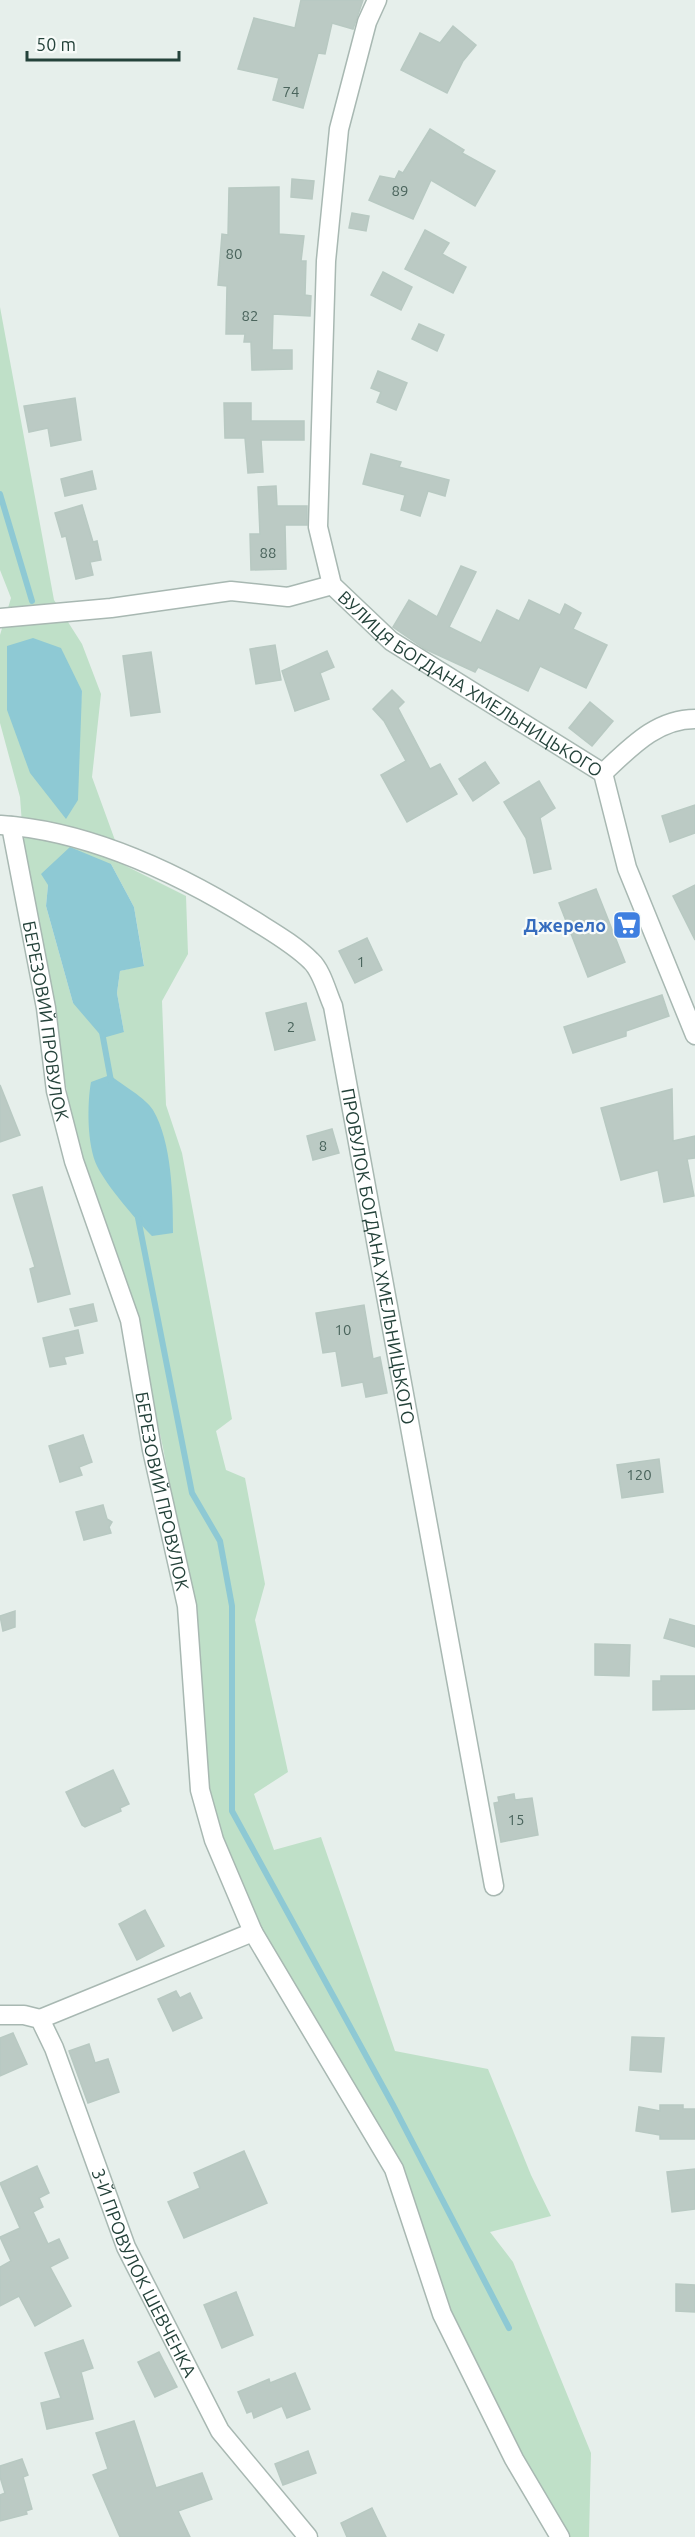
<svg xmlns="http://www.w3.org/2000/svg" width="695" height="2537" font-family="Ubuntu,sans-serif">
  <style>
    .green { fill: #bfe0c8; fill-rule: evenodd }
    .water { fill: #8ec9d4 }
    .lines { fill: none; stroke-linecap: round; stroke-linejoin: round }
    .stream { stroke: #8ec9d4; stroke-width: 6 }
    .building { fill: #bbcac4; stroke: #b8c9c2; stroke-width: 1.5 }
    .minor-casing { stroke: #a8b8b2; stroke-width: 21 }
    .minor { stroke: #fff; stroke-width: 18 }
    .labels { text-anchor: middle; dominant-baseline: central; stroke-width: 4.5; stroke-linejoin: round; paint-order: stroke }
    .number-label { font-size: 15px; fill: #4a645c }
    .street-label { font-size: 18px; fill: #24423a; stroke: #f7fbf9 }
    .shop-label { font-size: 18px; font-weight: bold; fill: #366cbe; stroke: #f7fbf9; text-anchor: end }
  </style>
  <rect width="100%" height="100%" fill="#e6efeb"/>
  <path class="green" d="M0,307L54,600L82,644L101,694L92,777L124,865L186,896L188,954L162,1001L166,1105L182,1153L232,1419L216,1431L226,1470L245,1478L265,1584L255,1620L288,1772L254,1794L274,1850L321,1837L395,2051L488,2069L531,2175L551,2216L490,2232L513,2262L591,2453L589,2537H564L447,2311L400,2166L259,1929L219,1838L205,1790L193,1605L163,1448L135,1316L79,1160L52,1007L27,892L20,797L0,723V635L11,598L0,570ZM7,646L82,691L79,725ZM111,864L134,907L144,965L120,971L117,993L124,1032L73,1003L46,906L48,885Z"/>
  <g class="water">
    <polygon points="33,638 61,648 82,691 78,800 66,819 30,773 7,710 7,646"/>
    <polygon points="70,847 111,864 134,907 144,966 120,971 117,993 124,1032 103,1038 73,1003 46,906 48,885 41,874"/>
    <path d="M110,1075C121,1084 147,1099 153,1110C172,1142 173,1197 173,1233L152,1236C136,1220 107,1186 97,1166C87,1145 87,1104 91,1082Z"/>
  </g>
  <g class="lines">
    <g class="stream">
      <polyline points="0,494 32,601"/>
      <polyline points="102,1032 111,1081"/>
      <polyline points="138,1218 192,1493 220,1541 232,1606 232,1811 393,2105 509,2328"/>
    </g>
  </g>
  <g class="building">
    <polygon points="301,0 363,0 353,29 332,23 325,54 318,53 303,108 273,100 279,78 238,69 254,18 295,28"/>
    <polygon points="453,26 476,45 463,61 447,93 401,70 420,33 440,43"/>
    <polygon points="430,129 464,150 462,153 495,171 475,206 431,180 413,219 369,200 380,176 395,179 399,171 403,173"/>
    <polygon points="292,179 314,181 312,199 291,197"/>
    <polygon points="279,187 279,234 304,236 301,261 306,261 305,295 311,296 310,316 273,314 272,350 292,350 292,369 252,370 251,342 244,342 245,334 226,334 227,286 218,285 222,234 228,235 229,188"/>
    <polygon points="352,213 369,216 366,231 349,228"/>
    <polygon points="425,230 449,243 442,254 466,267 453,293 405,269"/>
    <polygon points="383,272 412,287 401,310 371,295"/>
    <polygon points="419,324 444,335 437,351 412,339"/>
    <polygon points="378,371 407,383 396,410 377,402 381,392 371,388"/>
    <polygon points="75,398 81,440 51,446 48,428 29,432 24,406"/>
    <polygon points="224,403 251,403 251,421 304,421 304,440 261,440 263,472 248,473 245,438 225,438"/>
    <polygon points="371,454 401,462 399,467 449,480 445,496 428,491 420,516 401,510 405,495 363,484"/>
    <polygon points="92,471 96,489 65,496 61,479"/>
    <polygon points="276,486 277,506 307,506 307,525 285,525 286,569 251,570 250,534 260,534 258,487"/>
    <polygon points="82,505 93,542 97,541 101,560 90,562 93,575 76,579 66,536 62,537 55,513"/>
    <polygon points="461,566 476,572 449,627 481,643 497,610 519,621 529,600 560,615 565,604 581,613 573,629 607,645 586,688 540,666 528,691 478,667 475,672 425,649 393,627 409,600 437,617"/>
    <polygon points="275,645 281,680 256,684 250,649"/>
    <polygon points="327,651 334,667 320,673 329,699 295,711 282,671"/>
    <polygon points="151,652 160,712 131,716 123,656"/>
    <polygon points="392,690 404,702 398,708 430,769 440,764 457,794 407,822 381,775 406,761 384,721 373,709"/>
    <polygon points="590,702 613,721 592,746 569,728"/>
    <polygon points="485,762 499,783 473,801 459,779"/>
    <polygon points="539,781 555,808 540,818 551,869 534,873 526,838 504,802"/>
    <polygon points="695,805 695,833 670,842 662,816"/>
    <polygon points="695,885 695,940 673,896"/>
    <polygon points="596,889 625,962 588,977 559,903"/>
    <polygon points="367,938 382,970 355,983 339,951"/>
    <polygon points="662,995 669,1016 626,1031 626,1036 573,1053 564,1027"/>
    <polygon points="306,1003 315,1040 275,1050 266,1013"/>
    <polygon points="0,1085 20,1135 0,1142"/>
    <polygon points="672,1089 673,1141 695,1136 695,1158 687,1159 694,1196 664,1202 658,1170 621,1180 601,1108"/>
    <polygon points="332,1129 339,1153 313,1160 307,1136"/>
    <polygon points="42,1187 70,1294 38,1302 30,1269 35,1267 13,1195"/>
    <polygon points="93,1304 97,1321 75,1326 70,1309"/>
    <polygon points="364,1305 373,1359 380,1357 387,1393 366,1397 363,1382 342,1386 336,1351 323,1353 316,1313"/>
    <polygon points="78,1330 83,1353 64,1357 66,1364 50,1367 43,1338"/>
    <polygon points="83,1435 92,1462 79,1467 82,1475 60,1482 49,1446"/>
    <polygon points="659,1459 663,1492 622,1498 617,1465"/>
    <polygon points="103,1505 107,1519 112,1522 109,1527 111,1533 84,1540 76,1512"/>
    <polygon points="15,1611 15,1627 3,1631 0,1616"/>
    <polygon points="670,1619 695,1626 695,1647 664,1638"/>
    <polygon points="595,1644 630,1645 629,1676 595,1675"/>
    <polygon points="661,1676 695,1676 695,1709 653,1710 653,1681 661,1681"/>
    <polygon points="113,1770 129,1804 120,1808 121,1811 85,1827 82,1825 66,1792"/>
    <polygon points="514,1794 515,1800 532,1798 538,1835 501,1842 494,1803 499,1802 498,1797"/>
    <polygon points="145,1910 164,1946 137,1960 119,1924"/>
    <polygon points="176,1991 180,1998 190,1993 202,2018 173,2031 158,1999"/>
    <polygon points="13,2033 27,2064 0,2076 0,2038"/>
    <polygon points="632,2037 664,2038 661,2072 630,2070"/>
    <polygon points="89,2044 95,2063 108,2059 119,2092 88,2103 69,2051"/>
    <polygon points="660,2105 683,2105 683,2109 695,2109 695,2139 660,2139 660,2135 636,2131 639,2107 660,2111"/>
    <polygon points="244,2151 267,2203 184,2238 168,2202 200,2188 194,2173"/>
    <polygon points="37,2166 49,2193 39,2198 43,2207 33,2212 48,2244 59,2239 68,2258 50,2267 71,2306 35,2326 19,2296 0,2306 0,2267 11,2261 0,2237 20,2228 0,2183"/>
    <polygon points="695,2169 695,2209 672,2212 667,2172"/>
    <polygon points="676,2284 695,2285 695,2312 676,2311"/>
    <polygon points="236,2292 253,2335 222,2348 204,2305"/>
    <polygon points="83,2340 93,2368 81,2372 93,2419 47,2429 41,2403 61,2398 45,2353"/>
    <polygon points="159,2352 177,2387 155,2397 138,2362"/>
    <polygon points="295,2373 310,2409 287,2418 282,2406 254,2418 252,2411 247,2413 238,2392 269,2379 270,2383"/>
    <polygon points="134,2421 156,2488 202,2473 212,2499 178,2511 190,2537 120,2537 93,2475 108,2469 96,2433"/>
    <polygon points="308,2451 316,2473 283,2485 275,2464"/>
    <polygon points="22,2459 28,2475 23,2477 32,2509 26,2511 27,2514 0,2521 0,2495 5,2493 0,2477 0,2466"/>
    <polygon points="372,2508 386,2537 347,2537 341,2523"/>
  </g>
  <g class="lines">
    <g class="minor-casing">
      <g id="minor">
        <path id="s1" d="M377,0L367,22L339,129L326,261L318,527L332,585L391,641L603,773L627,868L695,1035"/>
        <polyline points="0,618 111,608 231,591 288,597 332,585"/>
        <path d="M603,773C630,748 656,719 695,719"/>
        <path id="s2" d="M1,825C91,831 180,874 255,921C274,933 295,945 311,961C322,971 327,993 333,1006L494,1886"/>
        <path id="s3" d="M11,826L46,1008L56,1091L74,1161L130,1320L152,1450L187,1606L200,1790L214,1840L253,1932L40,2019"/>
        <polyline points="253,1932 394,2169 442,2314 514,2459 560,2537"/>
        <path id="s4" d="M0,2015H24L40,2019L54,2048L126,2247L220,2431L308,2537"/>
      </g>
    </g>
    <use href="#minor" class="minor"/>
  </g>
  <defs>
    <g id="supermarket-square" transform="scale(1.5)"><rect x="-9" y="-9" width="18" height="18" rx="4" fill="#3f7fe0" stroke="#f7fbf9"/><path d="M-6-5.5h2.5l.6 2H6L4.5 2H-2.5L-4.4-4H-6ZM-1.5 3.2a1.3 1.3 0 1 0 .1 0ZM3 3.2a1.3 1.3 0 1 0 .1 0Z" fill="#fff"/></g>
  </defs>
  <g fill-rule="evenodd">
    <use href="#supermarket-square" x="627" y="925"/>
  </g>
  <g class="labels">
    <g class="number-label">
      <text x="291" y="91">74</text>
      <text x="400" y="190">89</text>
      <text x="234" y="253">80</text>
      <text x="250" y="315">82</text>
      <text x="268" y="552">88</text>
      <text x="361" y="961">1</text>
      <text x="291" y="1026">2</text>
      <text x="323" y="1145">8</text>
      <text x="343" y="1329">10</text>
      <text x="639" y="1474">120</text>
      <text x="516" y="1819">15</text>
    </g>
    <g class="street-label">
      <text stroke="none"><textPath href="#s1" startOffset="764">ВУЛИЦЯ БОГДАНА ХМЕЛЬНИЦЬКОГО</textPath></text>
      <text stroke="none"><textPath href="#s3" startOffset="198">БЕРЕЗОВИЙ ПРОВУЛОК</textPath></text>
      <text stroke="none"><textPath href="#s2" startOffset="648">ПРОВУЛОК БОГДАНА ХМЕЛЬНИЦЬКОГО</textPath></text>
      <text stroke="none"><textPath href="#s3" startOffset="684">БЕРЕЗОВИЙ ПРОВУЛОК</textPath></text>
      <text stroke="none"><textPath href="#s4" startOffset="315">3-Й ПРОВУЛОК ШЕВЧЕНКА</textPath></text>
    </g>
    <g class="shop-label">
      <text x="606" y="925">Джерело</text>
    </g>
  </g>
  <path d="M27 51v9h152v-9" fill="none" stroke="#24423a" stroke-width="3"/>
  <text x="36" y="51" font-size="18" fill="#24423a" stroke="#f7fbf9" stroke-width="4.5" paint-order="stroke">50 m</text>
</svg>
